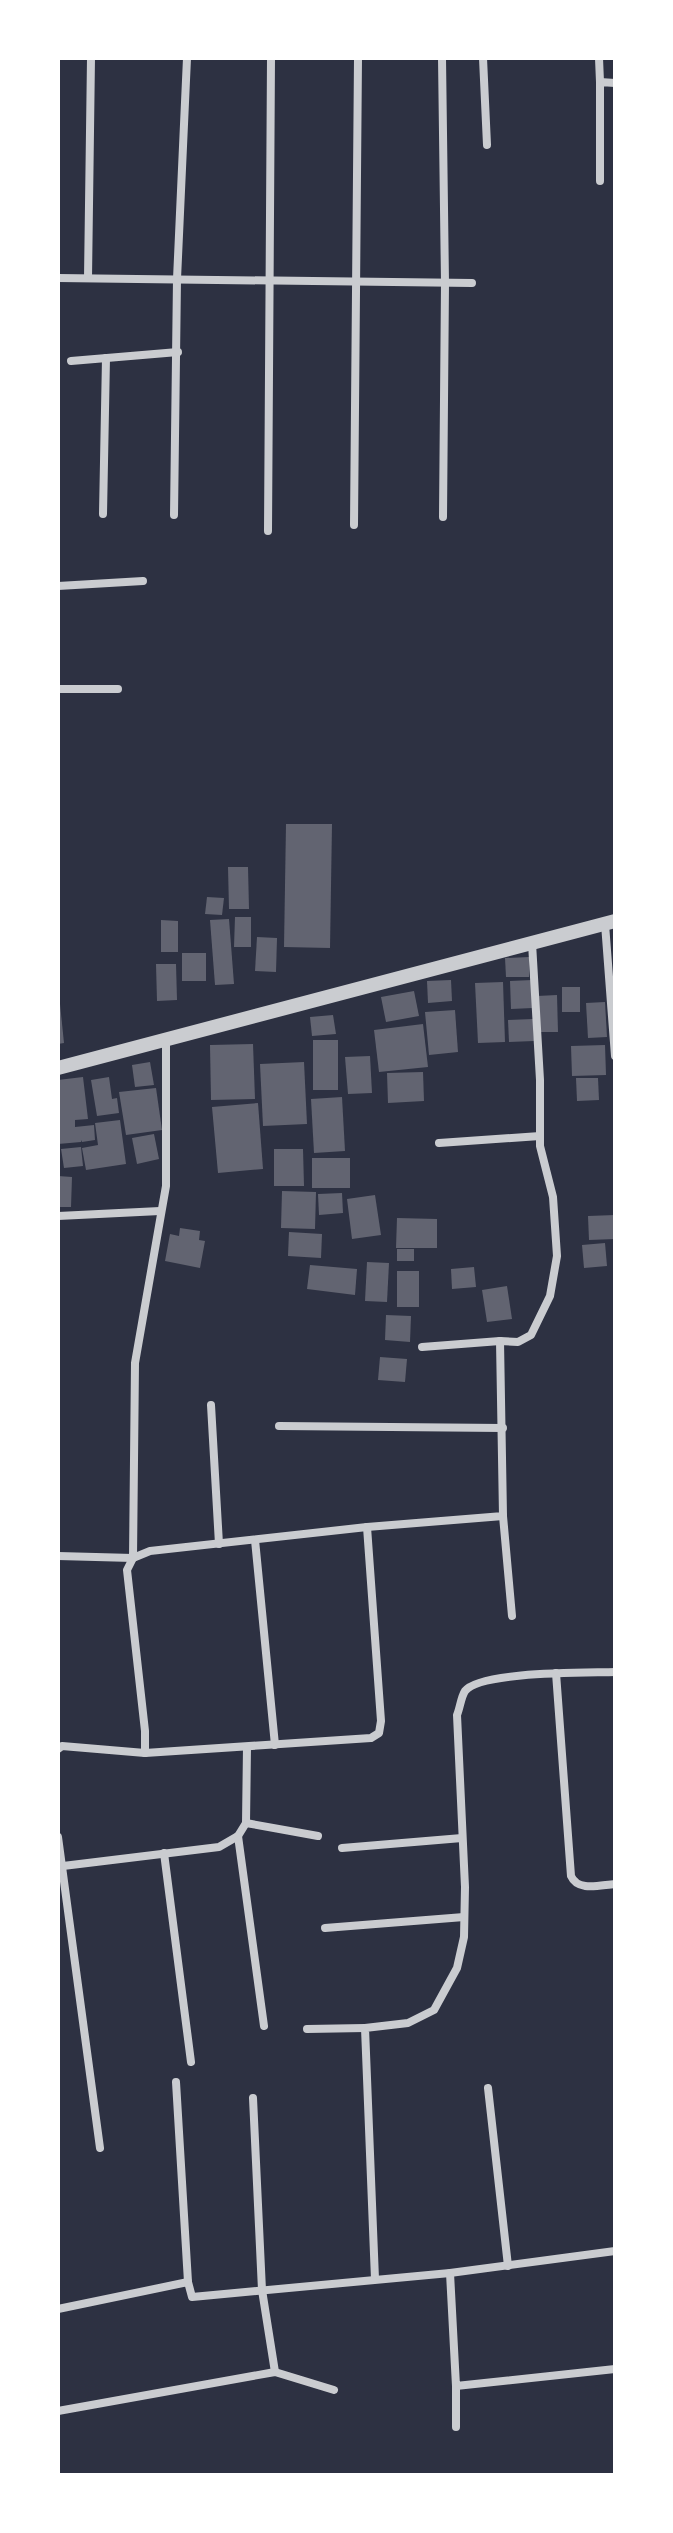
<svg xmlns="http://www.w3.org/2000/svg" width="673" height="2533" font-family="Montserrat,sans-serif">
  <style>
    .building { fill: #626471 }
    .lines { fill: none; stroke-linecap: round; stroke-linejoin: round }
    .minor { stroke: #caccd0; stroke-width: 8 }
    .tertiary { stroke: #caccd0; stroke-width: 14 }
  </style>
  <rect width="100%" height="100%" fill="#2d3142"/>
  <g class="building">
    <polygon points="286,824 332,824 330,948 284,947"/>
    <polygon points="228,867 248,867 249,909 229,909"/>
    <polygon points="207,897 224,898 222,915 205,914"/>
    <polygon points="235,917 251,917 251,947 234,947"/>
    <polygon points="229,919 234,984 215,985 210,920"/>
    <polygon points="161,920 178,921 178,952 161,952"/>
    <polygon points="257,937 277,938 276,972 255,971"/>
    <rect x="182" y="953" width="24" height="28"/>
    <polygon points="529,957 529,977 506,977 505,958"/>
    <polygon points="156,964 176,964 177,1000 157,1001"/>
    <polygon points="451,980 452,1001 428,1003 427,981"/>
    <polygon points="532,980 533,1008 511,1009 510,981"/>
    <polygon points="503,982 505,1042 478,1043 475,983"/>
    <rect x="562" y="987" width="18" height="25"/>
    <polygon points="414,991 419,1016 386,1022 381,997"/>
    <polygon points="557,995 558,1032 538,1032 537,996"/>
    <polygon points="605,1002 607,1037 588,1038 586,1003"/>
    <polygon points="58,1004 60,1004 64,1043 58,1044"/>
    <polygon points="455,1010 458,1052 429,1055 425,1012"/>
    <polygon points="333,1015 336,1034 312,1036 310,1017"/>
    <polygon points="533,1019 534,1041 509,1042 508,1020"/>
    <polygon points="423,1024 428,1067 379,1072 374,1030"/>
    <rect x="313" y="1040" width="25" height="50"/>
    <polygon points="253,1044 255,1099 211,1100 210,1045"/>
    <polygon points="605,1045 606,1075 572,1076 571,1046"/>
    <polygon points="370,1056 372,1093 348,1094 345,1057"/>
    <polygon points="150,1062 154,1085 135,1087 132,1065"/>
    <polygon points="304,1062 307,1124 263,1126 260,1064"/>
    <polygon points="423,1072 424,1101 388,1103 387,1073"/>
    <polygon points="83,1077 88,1119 75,1120 75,1127 94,1125 95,1140 82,1142 81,1140 81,1142 58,1144 58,1080"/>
    <polygon points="109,1077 112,1099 117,1098 119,1113 97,1116 91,1080"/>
    <polygon points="576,1078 598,1078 599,1100 577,1101"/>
    <polygon points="156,1088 162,1130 126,1135 119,1092"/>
    <polygon points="342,1097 345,1151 314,1153 311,1099"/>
    <polygon points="258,1103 263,1169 218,1173 212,1107"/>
    <polygon points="120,1120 126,1164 86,1170 82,1148 98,1145 95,1123"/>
    <polygon points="154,1134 159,1159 137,1164 132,1138"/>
    <polygon points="81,1147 83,1166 64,1168 61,1149"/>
    <polygon points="274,1149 303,1149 304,1186 274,1186"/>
    <rect x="312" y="1158" width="38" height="30"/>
    <polygon points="58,1176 72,1177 71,1207 58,1207"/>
    <polygon points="282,1191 316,1192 315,1229 281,1228"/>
    <polygon points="342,1193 343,1213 319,1215 318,1194"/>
    <polygon points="375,1195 381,1235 352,1239 347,1199"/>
    <polygon points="615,1215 615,1239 589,1240 588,1216"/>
    <polygon points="397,1218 437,1219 437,1248 396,1248"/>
    <polygon points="180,1228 200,1231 199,1240 205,1241 200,1268 165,1261 170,1234 179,1236"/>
    <polygon points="289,1232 322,1234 321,1258 288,1256"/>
    <polygon points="605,1243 607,1266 584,1268 582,1245"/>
    <rect x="397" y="1249" width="17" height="12"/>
    <polygon points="367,1262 389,1263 387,1302 365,1301"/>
    <polygon points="310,1265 357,1269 355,1295 307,1289"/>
    <polygon points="474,1267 476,1287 452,1289 451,1269"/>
    <rect x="397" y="1271" width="22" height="36"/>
    <polygon points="507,1286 512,1319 487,1322 482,1290"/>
    <polygon points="386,1315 411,1316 410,1342 385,1340"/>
    <polygon points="380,1357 407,1359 405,1382 378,1380"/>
  </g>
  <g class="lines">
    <g class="minor">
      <polyline points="442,58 445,283 443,517"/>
      <polyline points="483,58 487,145"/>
      <polyline points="599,58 600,82"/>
      <polyline points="600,181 600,82 615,83"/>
      <polyline points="58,278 472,283"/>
      <polyline points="88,278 91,58"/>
      <polyline points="71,361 178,352"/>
      <polyline points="103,514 106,358"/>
      <polyline points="174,515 177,279 187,58"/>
      <polyline points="354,525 358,58"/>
      <polyline points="268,531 271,58"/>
      <polyline points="58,586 143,581"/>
      <polyline points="58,689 118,689"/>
      <polyline points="605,924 615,1056"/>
      <polyline points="439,1143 540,1136"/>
      <polyline points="58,1216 160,1211"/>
      <polyline points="422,1347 500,1341"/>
      <polyline points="211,1405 219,1544"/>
      <polyline points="279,1426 503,1428"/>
      <polyline points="503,1516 512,1616"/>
      <polyline points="255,1540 275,1745"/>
      <polyline points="58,1556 133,1558 135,1363 166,1186 166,1041"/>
      <path d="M556,1673L571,1876C578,1892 600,1885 615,1884"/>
      <polyline points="58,1749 62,1746 145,1753 145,1731 127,1570 133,1558 150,1551 367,1527 503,1516 500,1341 518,1342 531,1335 550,1296 557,1256 553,1197 540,1146 540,1080 532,943"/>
      <polyline points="145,1753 371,1738 379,1733 381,1721 367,1527"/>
      <polyline points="246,1823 318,1836"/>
      <polyline points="238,1836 264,2026"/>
      <polyline points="58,1837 100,2148"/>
      <polyline points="342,1848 462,1838"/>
      <polyline points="164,1853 191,2062"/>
      <polyline points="63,1866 219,1847 238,1836 246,1823 247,1747"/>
      <polyline points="325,1928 464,1917"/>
      <polyline points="307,2029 365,2028"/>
      <polyline points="176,2082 188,2282 192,2297 450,2273 615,2251"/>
      <polyline points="488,2088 508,2266"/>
      <polyline points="253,2098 262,2290 275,2372"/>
      <polyline points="450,2273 456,2386 615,2369"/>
      <path d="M375,2279L365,2028L408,2023L434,2010L457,1968L464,1937L465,1887L457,1715C460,1708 461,1697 465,1691C480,1671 588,1673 615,1672"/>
      <polyline points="58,2309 188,2282"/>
      <polyline points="456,2386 456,2427"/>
      <polyline points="58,2411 275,2372 334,2390"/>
    </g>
    <polyline class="tertiary" points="58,1068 615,921"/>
  </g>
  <rect width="673" height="2533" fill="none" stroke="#ffffff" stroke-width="120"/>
</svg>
